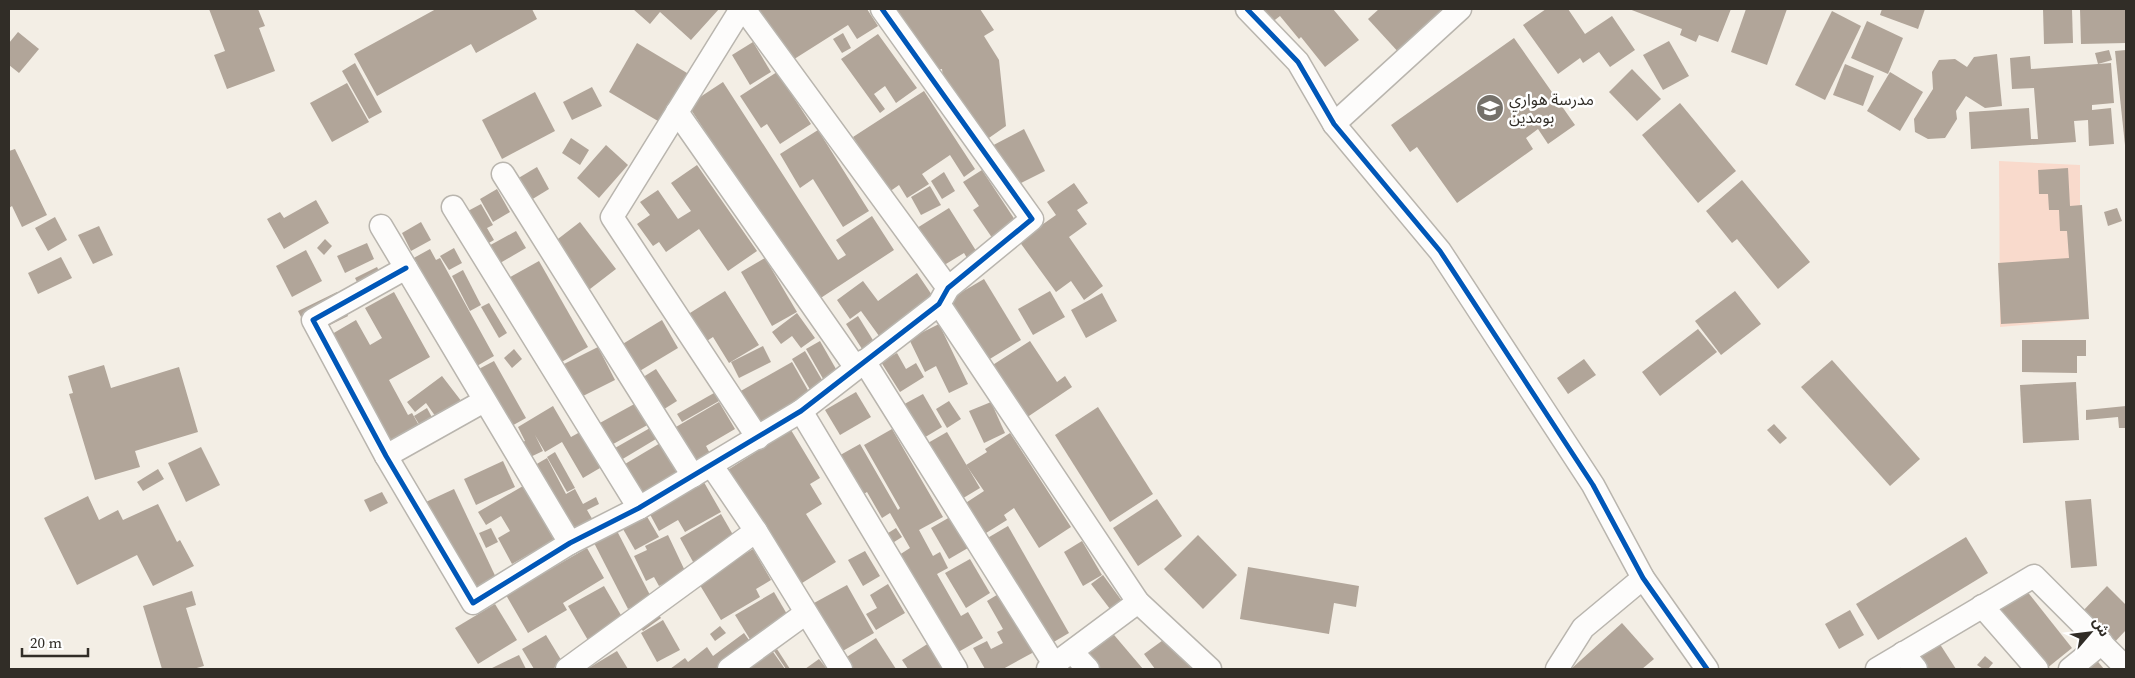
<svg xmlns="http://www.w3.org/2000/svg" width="2135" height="678" font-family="'Source Serif 4','Noto Sans Arabic',serif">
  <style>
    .green { fill: #f9dacc }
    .building { fill: #b1a599 }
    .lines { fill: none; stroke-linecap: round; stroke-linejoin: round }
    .minor-casing { stroke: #b9b5ae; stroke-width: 25 }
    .minor { stroke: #fdfcfb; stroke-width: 22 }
    .cycleway-casing { stroke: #fff; stroke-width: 8 }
    .cycleway { stroke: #0057b8; stroke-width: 5 }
    .labels { text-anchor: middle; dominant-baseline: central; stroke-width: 5; stroke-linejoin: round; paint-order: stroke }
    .poi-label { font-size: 16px; fill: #312d27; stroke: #fff; text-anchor: start }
  </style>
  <rect width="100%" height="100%" fill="#f3eee5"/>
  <polygon class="green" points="1999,161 2080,165 2080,320 2000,327"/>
  <g class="building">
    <polygon points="209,9 258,9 265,26 259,28 275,71 227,89 214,55 225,51"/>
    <polygon points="436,9 532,9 537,19 476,53 471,44 377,96 354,54"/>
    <polygon points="633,9 719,9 691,40 660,12 650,24"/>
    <polygon points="753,9 867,9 878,26 857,39 848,25 788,63"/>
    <polygon points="887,9 980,9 994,30 984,36 999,60 1006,126 986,140 944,87 942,69 927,70"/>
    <polygon points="1260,9 1333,9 1359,40 1325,67 1301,37 1299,39 1280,16 1271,23"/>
    <polygon points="1379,9 1448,9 1401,55 1368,19"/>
    <polygon points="1546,9 1568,9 1585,34 1612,16 1635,50 1610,67 1599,52 1583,63 1580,58 1558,74 1523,25"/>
    <polygon points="1629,9 1731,9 1718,42 1699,35 1696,42 1680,35 1682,29"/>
    <polygon points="1746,9 1787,9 1767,65 1731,52"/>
    <polygon points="1882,9 1925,9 1918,29 1880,15"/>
    <polygon points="2043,9 2072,9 2073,43 2044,44"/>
    <polygon points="2080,9 2126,9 2126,43 2081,44"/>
    <polygon points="1832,11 1861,26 1825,100 1795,85"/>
    <polygon points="1867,21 1903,38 1888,74 1851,58"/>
    <polygon points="18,32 39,49 19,73 9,65 9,43"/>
    <polygon points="843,33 851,48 842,53 833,39"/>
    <polygon points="878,34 917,88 896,103 885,86 874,94 885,109 880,113 841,59"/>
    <polygon points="1514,38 1575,125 1548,144 1538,129 1526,138 1533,149 1457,203 1417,147 1410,152 1391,125"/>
    <polygon points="1669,41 1689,76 1663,90 1643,55"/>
    <polygon points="753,42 771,72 750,85 732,55"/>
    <polygon points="637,43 692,76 663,124 609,92"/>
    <polygon points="2109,50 2112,60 2098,64 2095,53"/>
    <polygon points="2126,50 2126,145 2125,145 2115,51"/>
    <polygon points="1997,54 2002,106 1985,108 1966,96 1956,111 1957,119 1945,138 1928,139 1915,132 1914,119 1933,89 1932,72 1939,60 1955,59 1967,67 1974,57"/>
    <polygon points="2030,56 2031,69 2111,63 2114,103 2092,105 2092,110 2111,108 2114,144 2089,146 2088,120 2074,121 2076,142 1971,149 1969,112 2029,108 2031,139 2038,139 2034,88 2012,89 2010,58"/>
    <polygon points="355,63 382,112 369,119 342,71"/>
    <polygon points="1845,64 1874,76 1863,106 1833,95"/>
    <polygon points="1632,69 1661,99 1637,121 1609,92"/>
    <polygon points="777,72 811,124 780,144 767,124 761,128 740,96"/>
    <polygon points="1890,72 1923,92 1900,131 1867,111"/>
    <polygon points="723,82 838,260 846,255 836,240 872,216 894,250 810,305 729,168 688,105"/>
    <polygon points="347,83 369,122 332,142 310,103"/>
    <polygon points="592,87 602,106 572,120 563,102"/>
    <polygon points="924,91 975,169 964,177 950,155 922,174 929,184 907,198 899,185 889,192 853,137"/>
    <polygon points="535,92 555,131 502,159 482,120"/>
    <polygon points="1680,103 1736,171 1698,203 1642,135"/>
    <polygon points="1024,129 1045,171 1005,191 984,150"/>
    <polygon points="818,130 869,211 843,227 813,179 800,188 780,154"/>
    <polygon points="571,138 589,150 580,165 562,153"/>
    <polygon points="606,145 628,165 599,198 577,178"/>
    <polygon points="15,149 47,215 22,227 12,206 9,208 9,151"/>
    <polygon points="697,165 757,251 728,271 699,229 666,252 659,242 653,246 637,224 650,215 640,202 658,190 678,219 691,211 671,183"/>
    <polygon points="537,167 549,189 518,208 505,186"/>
    <polygon points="2068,168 2070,206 2082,205 2089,319 2001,324 1998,263 2069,258 2067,231 2060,231 2059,210 2049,210 2048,194 2039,194 2038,170"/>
    <polygon points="982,170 1019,226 995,242 973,210 979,206 963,182"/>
    <polygon points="944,172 955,191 942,199 931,181"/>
    <polygon points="1742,180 1810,262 1778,289 1737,239 1732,243 1706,211"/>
    <polygon points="1074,183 1088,203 1077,210 1087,224 1069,237 1103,286 1084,300 1071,281 1056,292 1019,241 1056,215 1047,202"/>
    <polygon points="930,186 941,205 921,215 911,197"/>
    <polygon points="497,189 510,212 493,222 480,199"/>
    <polygon points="316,200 329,223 284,249 267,219 280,212 284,218"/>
    <polygon points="481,204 493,225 487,228 494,240 470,254 451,220"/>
    <polygon points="949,208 980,257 970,263 964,253 941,267 917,228"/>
    <polygon points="2117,208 2122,221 2108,226 2104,212"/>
    <polygon points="55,217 67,240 48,251 35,228"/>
    <polygon points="421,222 431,240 411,251 402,233"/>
    <polygon points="580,222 616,269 577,299 541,252"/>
    <polygon points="99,226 113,255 93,264 78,235"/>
    <polygon points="516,231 526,248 495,266 485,248"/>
    <polygon points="325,239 332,246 324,255 317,248"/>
    <polygon points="367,243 374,259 345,273 337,256"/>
    <polygon points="454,248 462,263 449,270 440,256"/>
    <polygon points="430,249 436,260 440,258 494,356 470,370 401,265"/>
    <polygon points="306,250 322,281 292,297 276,266"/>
    <polygon points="61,257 72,278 38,294 28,273"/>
    <polygon points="765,258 797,312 772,326 741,272"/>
    <polygon points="539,261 588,347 551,368 494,286"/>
    <polygon points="377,267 386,285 364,296 355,278"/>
    <polygon points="463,270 481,305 470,311 452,276"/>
    <polygon points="917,273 936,301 882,340 861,311 850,319 837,300 863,281 878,301"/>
    <polygon points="984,279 1021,340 980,365 943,303"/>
    <polygon points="725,291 759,345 729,363 713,337 699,346 682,318"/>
    <polygon points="1050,291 1065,317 1033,335 1018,309"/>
    <polygon points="1735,291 1761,324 1721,355 1695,321"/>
    <polygon points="337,292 348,316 310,335 298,311"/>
    <polygon points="394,292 430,357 389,380 408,415 412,413 425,436 383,459 320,341 356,320 370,345 382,338 365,308"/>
    <polygon points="1102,293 1117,321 1086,338 1071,310"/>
    <polygon points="489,303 507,333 499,338 481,307"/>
    <polygon points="797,313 815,338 801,348 792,336 781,344 772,332"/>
    <polygon points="858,316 876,345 864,352 846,324"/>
    <polygon points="662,320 678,348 638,372 621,345"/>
    <polygon points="939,324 968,384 949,393 936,366 925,372 909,339"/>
    <polygon points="1698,329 1717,352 1660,396 1642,372"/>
    <polygon points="2022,340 2086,340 2086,356 2077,356 2077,373 2022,372"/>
    <polygon points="820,341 840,376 826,384 806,349"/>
    <polygon points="1030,341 1057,382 1065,376 1072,387 1020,422 988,368"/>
    <polygon points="763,346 771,362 739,378 731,362"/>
    <polygon points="598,347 615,380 569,403 552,370"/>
    <polygon points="514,349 522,359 512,368 504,358"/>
    <polygon points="805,351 825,385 812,393 792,359"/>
    <polygon points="897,353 906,369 916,363 924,377 900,392 881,362"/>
    <polygon points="1584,359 1596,375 1568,394 1557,378"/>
    <polygon points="1832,360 1920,459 1890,486 1801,387"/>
    <polygon points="494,361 526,418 506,429 475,371"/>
    <polygon points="792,362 813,399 754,434 732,396"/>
    <polygon points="104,365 111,388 179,367 198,432 135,451 140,467 95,480 69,394 73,393 68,376"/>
    <polygon points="656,369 677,401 661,411 640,379"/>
    <polygon points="442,376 462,402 438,420 426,403 415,412 407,402"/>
    <polygon points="2076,382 2079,440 2023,443 2020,385"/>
    <polygon points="856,392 871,417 840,435 825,410"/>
    <polygon points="714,393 719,401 682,422 677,414"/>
    <polygon points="923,394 942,427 917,442 897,408"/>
    <polygon points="949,401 961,419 947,428 936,409"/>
    <polygon points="638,402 651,423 597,453 598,424"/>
    <polygon points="719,402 735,429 706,446 713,459 692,471 669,431"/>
    <polygon points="991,402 1005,433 984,443 969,411"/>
    <polygon points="553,406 571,437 580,432 600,468 583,478 562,442 545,452 535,435 543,451 524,460 516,445 525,441 518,427"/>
    <polygon points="2126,406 2126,428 2119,428 2118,417 2086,420 2086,410"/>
    <polygon points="1098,407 1153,494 1110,522 1055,435"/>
    <polygon points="427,408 436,425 424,432 414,416"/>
    <polygon points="1774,424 1787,438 1780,444 1767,430"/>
    <polygon points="650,428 656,439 621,460 615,448"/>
    <polygon points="892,429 943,517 919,530 933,556 940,552 948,568 937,574 961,616 968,612 983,638 953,655 896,557 910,548 890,513 882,518 867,492 849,503 826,463 860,444 898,510 900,508 864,445"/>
    <polygon points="791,430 820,478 810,484 822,504 806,514 836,562 794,588 723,473"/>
    <polygon points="947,432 980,488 955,503 921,447"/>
    <polygon points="1010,433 1071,527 1039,548 1014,508 1004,515 1007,520 978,538 958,508 984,491 966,465 987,452 985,449"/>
    <polygon points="662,442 680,472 638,497 620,467"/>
    <polygon points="201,447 220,485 186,502 168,463"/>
    <polygon points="555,452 575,488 567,492 547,457"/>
    <polygon points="547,458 566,494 575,489 583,504 596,497 599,504 587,510 594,522 573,534 535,465"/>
    <polygon points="503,461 515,487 476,505 464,479"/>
    <polygon points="158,469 164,479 143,491 137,482"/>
    <polygon points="701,477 721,512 685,532 678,520 659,531 646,507"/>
    <polygon points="523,486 554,540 512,564 498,538 510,531 501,516 486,525 478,512"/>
    <polygon points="454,489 500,586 462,605 415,507"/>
    <polygon points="382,492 388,503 370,512 364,500"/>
    <polygon points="88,496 99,520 118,510 123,520 158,504 177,542 180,540 194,566 153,586 137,555 77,585 44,518"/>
    <polygon points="1157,499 1182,536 1138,566 1113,528"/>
    <polygon points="2091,499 2097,566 2071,568 2065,501"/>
    <polygon points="642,508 659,537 635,550 619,522"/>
    <polygon points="721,514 740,547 698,571 680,538"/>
    <polygon points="950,517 968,548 949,559 931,528"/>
    <polygon points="1008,526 1069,633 1040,650 979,543"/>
    <polygon points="615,527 651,597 628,609 592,539"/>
    <polygon points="491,528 498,542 486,548 479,533"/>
    <polygon points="896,528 902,537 891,544 885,535"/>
    <polygon points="668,535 686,573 659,586 654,577 646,581 634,556 647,550 645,546"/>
    <polygon points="1198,535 1237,575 1203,609 1164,569"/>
    <polygon points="1966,537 1988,573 1878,640 1856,604"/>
    <polygon points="1082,541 1102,575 1083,586 1064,552"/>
    <polygon points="587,548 604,578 563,603 567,610 528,633 506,595"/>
    <polygon points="753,549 771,580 756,589 760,597 721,620 698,582"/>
    <polygon points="865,551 880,576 863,586 848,560"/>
    <polygon points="970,559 990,593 966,608 945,573"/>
    <polygon points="1248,567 1359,586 1356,607 1334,603 1329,634 1240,619"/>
    <polygon points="1103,575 1122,601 1110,609 1091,584"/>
    <polygon points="888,584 905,613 876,630 866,614 877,608 870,595"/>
    <polygon points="847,585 874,633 841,652 814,603"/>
    <polygon points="2022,585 2072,648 2046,669 1994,608"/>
    <polygon points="604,586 625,622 589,642 568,606"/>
    <polygon points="2107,586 2126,605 2126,630 2111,646 2079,615"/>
    <polygon points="192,591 196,605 186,608 204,666 193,669 162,669 143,606"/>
    <polygon points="774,592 794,626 756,649 735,615"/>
    <polygon points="1000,593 1034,652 1003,669 985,669 973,648 987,641 991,649 1003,643 997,632 1003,629 987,601"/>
    <polygon points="495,604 517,640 478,664 455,628"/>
    <polygon points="655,609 661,618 643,631 636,623"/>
    <polygon points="1850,610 1864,635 1839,649 1825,624"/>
    <polygon points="663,620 680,650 657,662 641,633"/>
    <polygon points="1622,623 1654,659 1642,669 1571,669"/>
    <polygon points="720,626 726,633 715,641 710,634"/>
    <polygon points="1109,629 1143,669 1084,669 1075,658"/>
    <polygon points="744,633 761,657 771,649 785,669 719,669 718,667 715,669 670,669 685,658 688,662 707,647 713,656"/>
    <polygon points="546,635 563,663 552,669 534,669 522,649"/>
    <polygon points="1170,635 1194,669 1155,669 1144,654"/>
    <polygon points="1934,635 1956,669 1906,669"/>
    <polygon points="876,638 896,669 848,669 842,660"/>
    <polygon points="929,643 945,669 908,669 902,660"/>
    <polygon points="777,649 790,669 786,669 774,651"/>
    <polygon points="617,651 628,669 587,669"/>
    <polygon points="519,655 526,669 490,669"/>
    <polygon points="1985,656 1993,663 1988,669 1983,669 1977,665"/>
    <polygon points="2094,657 2104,669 2078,669"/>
    <polygon points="819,659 827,669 805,669"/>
  </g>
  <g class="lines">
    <g class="minor-casing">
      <g id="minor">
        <polyline points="741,9 612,217 758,438"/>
        <polyline points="744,9 948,288"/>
        <polyline points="1247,9 1298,62 1334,124 1440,251 1593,485 1643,578 1707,669"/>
        <polyline points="677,112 856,368"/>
        <polyline points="1334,124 1460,9"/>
        <polyline points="503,174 693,476"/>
        <polyline points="453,207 639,508"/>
        <polyline points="381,226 570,543"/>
        <polyline points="406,268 313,320 386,456 473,603 570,543 639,508 801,411 939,304 948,288 1032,219 882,9"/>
        <polyline points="939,304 1138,602 1210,669"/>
        <polyline points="864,361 1054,664"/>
        <polyline points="801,411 956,669"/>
        <polyline points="386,456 484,401"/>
        <polyline points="712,466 756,531 841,669"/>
        <polyline points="1982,606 2037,669"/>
        <polyline points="1072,652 1088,669"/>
        <polyline points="1903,653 1916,669"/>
        <polyline points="567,669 756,531"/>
        <polyline points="729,669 806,613"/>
        <polyline points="1048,669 1138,602"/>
        <polyline points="1557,669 1583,628 1643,578"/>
        <polyline points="1877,669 2034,576 2126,668"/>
        <polyline points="2070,669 2102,643"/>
      </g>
    </g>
    <use href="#minor" class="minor"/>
    <g class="cycleway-casing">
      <g id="cycleway">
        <polyline points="1247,9 1298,62 1334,124 1440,251 1593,485 1643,578 1707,669"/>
        <polyline points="406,268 313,320 386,456 473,603 570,543 639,508 801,411 939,304 948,288 1032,219 882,9"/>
      </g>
    </g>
    <use href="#cycleway" class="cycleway"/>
  </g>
  <defs>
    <g id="school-disc" transform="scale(1.4375)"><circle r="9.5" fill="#75716a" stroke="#fff"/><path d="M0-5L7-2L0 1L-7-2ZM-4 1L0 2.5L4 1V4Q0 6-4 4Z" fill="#fff"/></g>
  </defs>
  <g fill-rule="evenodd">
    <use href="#school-disc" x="1490" y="108"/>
  </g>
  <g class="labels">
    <g class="poi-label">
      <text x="1509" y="99">مدرسة هواري<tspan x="1509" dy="18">بومدين</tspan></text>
    </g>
  </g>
  <rect width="2135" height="678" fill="none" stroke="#312d27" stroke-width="20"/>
  <g transform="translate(2090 633) rotate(62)" stroke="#ffffff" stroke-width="4" paint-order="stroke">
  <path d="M0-4L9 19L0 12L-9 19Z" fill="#312d27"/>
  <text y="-8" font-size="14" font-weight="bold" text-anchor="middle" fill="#312d27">ش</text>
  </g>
  <path d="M22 648v8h66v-8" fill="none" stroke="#312d27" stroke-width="2.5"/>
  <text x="30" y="648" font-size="15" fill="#312d27" stroke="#ffffff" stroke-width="4" paint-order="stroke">20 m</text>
</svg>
